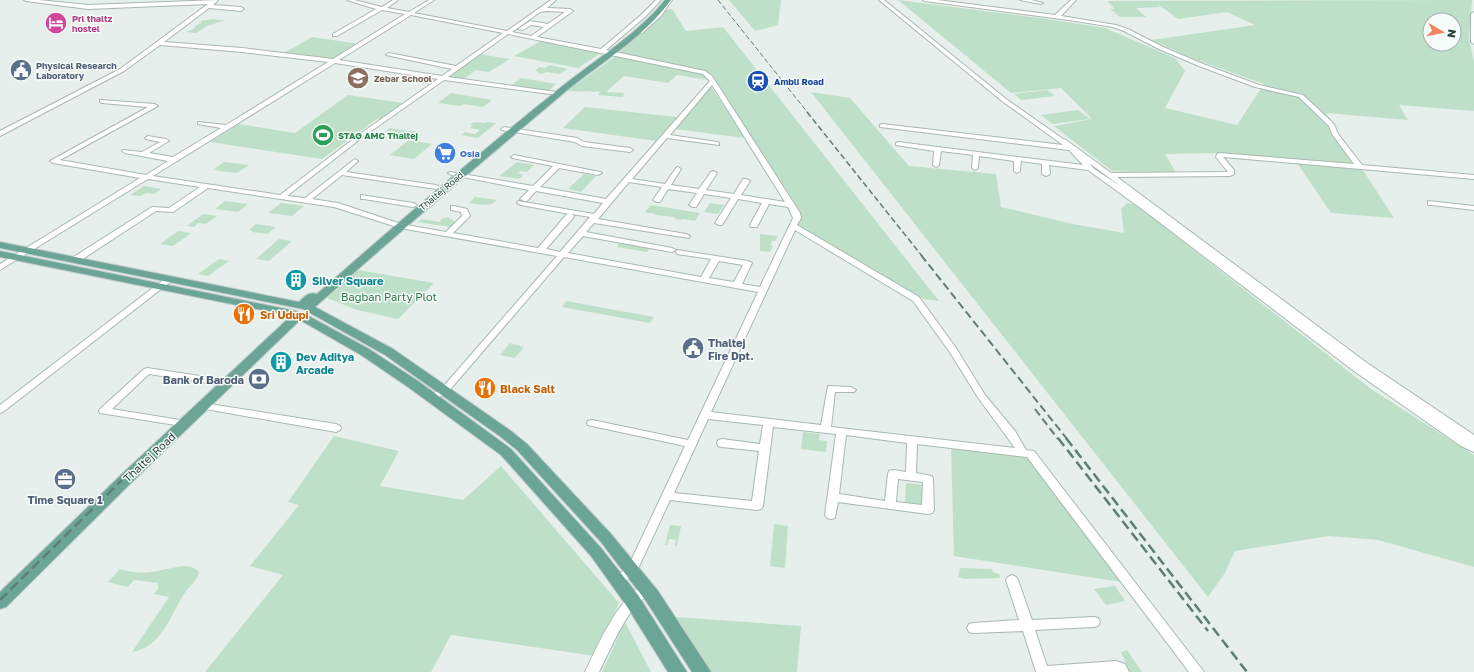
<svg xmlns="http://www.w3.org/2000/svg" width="1474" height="672" font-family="'Golos Text',sans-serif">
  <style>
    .green { fill: #bfe0c8; fill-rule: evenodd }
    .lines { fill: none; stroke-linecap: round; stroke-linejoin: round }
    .minor-casing { stroke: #a8b8b2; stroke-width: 2 }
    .major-casing { stroke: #c2cac8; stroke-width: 2 }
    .minor { fill: #fff; fill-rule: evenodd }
    .major { fill: #6aa596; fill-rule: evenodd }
    .rail-far3 { stroke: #5f7d75; stroke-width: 1; stroke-dasharray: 5 2.5; stroke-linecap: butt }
    .rail-far2 { stroke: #5f7d75; stroke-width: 1.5; stroke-dasharray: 6 3; stroke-linecap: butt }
    .rail-far1 { stroke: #5f7d75; stroke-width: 2; stroke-dasharray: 8 4; stroke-linecap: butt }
    .rail { stroke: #5f7d75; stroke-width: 2.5; stroke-dasharray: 10 5; stroke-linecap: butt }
    .labels { text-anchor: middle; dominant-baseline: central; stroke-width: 3; stroke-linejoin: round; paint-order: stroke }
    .far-hotel-label { font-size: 9px; font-weight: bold; fill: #b23c85; stroke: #f7fbf9; text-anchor: start }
    .far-service-label { font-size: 9px; font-weight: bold; fill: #4e5e75; stroke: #f7fbf9; text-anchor: start }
    .far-education-label { font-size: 9px; font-weight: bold; fill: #785e54; stroke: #f7fbf9; text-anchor: start }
    .far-transit-label { font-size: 9px; font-weight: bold; fill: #164399; stroke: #f7fbf9; text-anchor: start }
    .far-leisure-label { font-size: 9px; font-weight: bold; fill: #27864d; stroke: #f7fbf9; text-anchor: start }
    .far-shop-label { font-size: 9px; font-weight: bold; fill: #366cbe; stroke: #f7fbf9; text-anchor: start }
    .far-street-label { font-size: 9px; fill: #24423a; stroke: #f7fbf9 }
    .culture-label { font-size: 11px; font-weight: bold; fill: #0d838f; stroke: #f7fbf9; text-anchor: start }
    .park-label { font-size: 11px; fill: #2d7a4b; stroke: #f7fbf9 }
    .food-label { font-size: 11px; font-weight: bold; fill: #c56008; stroke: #f7fbf9; text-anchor: start }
    .service-label { font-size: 11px; font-weight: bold; fill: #4e5e75; stroke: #f7fbf9; text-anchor: start }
    .street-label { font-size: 11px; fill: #24423a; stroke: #f7fbf9 }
  </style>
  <rect width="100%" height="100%" fill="#e6efeb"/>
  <g class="green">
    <polygon points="729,0 781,0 778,25 755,31"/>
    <path d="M898,0L1047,19L1105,28L1175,58L1185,71L1165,108L1237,125L1264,84L1194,59L1152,40L1255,25L1227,12L1178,19L1156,3L1160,7L1136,8L1146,17H1120L1110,9H1115L1107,1L1472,0L1469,38L1474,62V111L1399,105L1408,120L1326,113L1394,218L1331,213L1295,160L1219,153L1165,154L1176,173L1112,171L1054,126L1092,119L1061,88L1011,93ZM1430,20H1454V44H1430Z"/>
    <polygon points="672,9 686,31 723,27 939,301 924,299 794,226 798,218 710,77 696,70 619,53 665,10"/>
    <polygon points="213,19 220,20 226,20 207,26 196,33 186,32 194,29 195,26 201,23 201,21"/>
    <polygon points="312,37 360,44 334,60 284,53"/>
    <polygon points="541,41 602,52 578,68 514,56"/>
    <polygon points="479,54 510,59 489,72 476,70 464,79 445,76"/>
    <polygon points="616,56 702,73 708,80 677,75 668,83 624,76 606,92 624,93 623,97 598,95 600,92 605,92 567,91"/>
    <polygon points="550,65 568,69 560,74 546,72 542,74 537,73 539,72 535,71 539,67 545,68"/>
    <polygon points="521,78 556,84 546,93 510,86"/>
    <polygon points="711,87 745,138 675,129"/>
    <polygon points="1047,90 1055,96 1021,100 1014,94"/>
    <polygon points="811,92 850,98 909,166 996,174 1001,207 1073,224 1124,233 1121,209 1127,203 1135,204 1371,389 1474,455 1474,567 1378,540 1329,536 1235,551 1225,573 1208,597"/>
    <polygon points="451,93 492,100 483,107 464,104 460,106 438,103"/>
    <polygon points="348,95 403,103 380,119 377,119 322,159 210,142 239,124 295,133"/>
    <polygon points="585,107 677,117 656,141 563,128"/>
    <polygon points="1078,110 1090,119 1053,124 1041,115"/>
    <polygon points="474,122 485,123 487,122 496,123 478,138 461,135 465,132 475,134 480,130 470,128 473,126 470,125"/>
    <polygon points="390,128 407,131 416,131 410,136 383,133"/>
    <polygon points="409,140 432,144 414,159 390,155"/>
    <polygon points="224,162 249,165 237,173 213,170"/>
    <polygon points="517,162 534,165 527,172 521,171 518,173 524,175 519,179 499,176"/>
    <polygon points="584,174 596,176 581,192 568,189"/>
    <polygon points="144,186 161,189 154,194 146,193 141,196 130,195"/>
    <path d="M475,197L497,200C490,208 479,204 469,203Z"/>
    <polygon points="225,201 248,204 238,212 215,209"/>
    <polygon points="281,203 304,206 292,216 268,213"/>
    <polygon points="710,203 724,205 718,214 704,212"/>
    <polygon points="651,205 700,213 695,221 683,219 682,220 675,219 675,217 655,215 655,214 645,212"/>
    <polygon points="203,214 217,216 206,224 198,223 194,227 187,226"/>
    <polygon points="447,217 456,222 450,227 418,222 422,219 440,222 441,219"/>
    <polygon points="256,224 276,227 267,234 252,232 253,231 249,230"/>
    <polygon points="178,231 191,233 173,246 160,244"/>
    <polygon points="760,234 778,236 775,241 772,241 770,245 773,246 770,252 760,251"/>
    <polygon points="279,239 292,241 269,261 256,259"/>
    <polygon points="620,242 650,248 647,252 617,247"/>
    <polygon points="219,259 229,261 208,276 198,274"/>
    <polygon points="358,270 434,283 398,319 357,310 327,298"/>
    <polygon points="566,301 654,317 650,323 562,307"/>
    <polygon points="510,343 524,347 515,358 500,355"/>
    <polygon points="803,432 820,434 819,440 827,441 826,452 801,449"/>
    <polygon points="334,436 399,451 380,486 463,500 501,466 619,603 595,656 451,635 431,672 205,672 283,575 250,566 299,505 288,502"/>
    <polygon points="951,445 1026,455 1121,582 954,556"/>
    <polygon points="906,483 923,485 922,508 905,505"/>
    <polygon points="774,524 788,526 785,568 770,566"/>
    <polygon points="670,525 681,526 677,546 675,546 676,540 669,539 667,545 665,545"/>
    <path d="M183,566C190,566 194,567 199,572C197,582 189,586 184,594C170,616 162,647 132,652L169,597L154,594L158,589V583L134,580L128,587L108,582L120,569C148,577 156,570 183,566Z"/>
    <polygon points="960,568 992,569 993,572 999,574 1000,578 964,579 958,577"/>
    <polygon points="1115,586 1125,601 1106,605 1094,589"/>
    <polygon points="675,617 801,626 797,672 708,672"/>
    <polygon points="625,622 651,672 602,672"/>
    <polygon points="1127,650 1142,672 1130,672 1121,652"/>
  </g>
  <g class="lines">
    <g class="minor-casing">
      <g id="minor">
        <path d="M24,0H39L88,5L218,0L213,5L241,7L244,9L241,11L209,8L164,42L242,48L333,59L405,14L382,10L337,36H333V34L376,9L347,0H354L382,7L393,0H398L387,8L409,12L429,0H434L414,13L507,31L551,0H556L547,8L570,9L573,11L537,37L601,49L641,15L656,0H661L645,17L606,50L705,71L712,76L800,213L801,218L797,225L919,297L956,348L985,395L1015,431L1026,450L1034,451L1204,672H1189L1027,457L917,444L916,473L932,476L933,479L934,510L932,513L928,514L838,502L835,518L831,519L827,518L825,515L836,434L773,427L763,506L761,509L757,510L670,500L636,573L622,584L618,586L614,584L612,581L614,578L628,567L685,446L592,426L588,425L587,423L588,421L592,420L688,440L758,292L564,257L448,392L432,401L427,398L442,388L557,256L400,228L334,207L208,188L173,212L156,211L78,262H72L71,260L72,258L152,207L169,208L200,187L148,179L0,270V264L140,178L53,163L50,161L148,107L102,103L100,102V100L155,104L158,106L60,160L146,175L168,161L125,153L122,151L123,150L142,152L160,142L146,139L145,138L148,136L166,139L169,141L149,153L173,157L221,128L198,124V122L226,125L328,62L242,52L160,45L124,71L0,136V131L120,69L208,4L88,9L26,1ZM547,11L565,12L548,24L530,21L518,29L523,30L531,25L544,27L531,36L512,32L540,12ZM411,15L503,33L456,66L389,53L386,55L452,69L442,76L339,60ZM508,34L703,74L710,81L606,199L540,187L559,168L598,175L602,173L600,172L514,155L511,157L512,158L553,166L533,186L450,172L448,173L452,175L529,190L520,199L524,201H527L536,191L603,203L594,214L518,201L517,203L521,205L570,214H567L538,248L453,233L470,216L467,209L454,206H451V210L461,212L462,216L446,232L401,224L338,203L312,199L342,175L436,189L440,187L436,185L346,172L357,162L358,161L355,159L305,198L287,196L364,136L444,80L558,95L559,94L556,92L448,77ZM335,63L438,79L360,134L280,195L153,176ZM712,85L785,202L741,195L750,181L746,179H743L734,194L706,190L717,173L713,171L711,172L699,189L671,185L681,169L678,167L676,168L665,184L632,179L667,138L719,145V143L717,142L670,135ZM629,182L662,187L653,200L657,202H660L668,189L697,193L689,205L693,207H696L704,194L731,198L715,223L719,225H722L738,199L762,203L750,225L751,227H757L769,204L788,207L793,218L760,287L742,284L752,263L748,261L677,250L676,252L677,254L711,259L701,277L568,253L583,236L672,252L676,250L672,248L586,232L594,223L689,238L690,236L686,234L598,219ZM572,214L590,217L560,252L546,249L573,218L574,216ZM795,230L913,301L949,351L979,399L1015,448L831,427L835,392H854L856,390L851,387L828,386L821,425L711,412ZM719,261L743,265L734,282L709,278ZM708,419L763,425L760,444L722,439L718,440L717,443L718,446L722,447L759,451L752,501L674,493ZM846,435L907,443L906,472L893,470L889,471L888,474L885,501L839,494ZM898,479L923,482L922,505L896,502Z"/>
        <polygon points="667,0 672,0 661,16 642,33 638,33 638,31 657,14"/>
        <path d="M879,0H884L1006,99L1063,139L1066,140L1111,173L1228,172L1216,157L1217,154L1219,153L1354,164L1332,134L1329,126L1299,97L1255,87L1199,66L1159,49L1124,31L1113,27L1076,21L925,1L923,0H937L1055,15L1071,0H1076L1061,16L1116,25L1128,29L1163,47L1203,64L1259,85L1303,95L1334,124L1338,134L1362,165L1474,175V179L1223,157L1234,170V174L1230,176L1117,177L1367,363L1474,435V452L1461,446L1354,371L1146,212L1088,170L1049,165L1050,174L1046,176L1042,174V164L1021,161L1020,171L1017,173L1014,171V161L979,156L978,168L975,170L972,168L973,155L941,151L939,165L936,167L933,165L934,151L896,145V143L898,142L1083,165L1069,150L880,127V125L882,124L1063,145L1002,101ZM1089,163L1122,187L1094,169Z"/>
        <polygon points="1020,0 1031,0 1043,3 1041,4"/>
        <polygon points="1474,12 1474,44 1471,42 1471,14"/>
        <polygon points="504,127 577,138 584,142 630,148 633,150 630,152 582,146 575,142 502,130 501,129"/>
        <polygon points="361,195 413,203 417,205 413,207 364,199 361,199"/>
        <polygon points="1428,201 1474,206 1474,210 1431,205 1428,205"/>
        <polygon points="167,277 173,277 174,279 3,412 0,413 0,405"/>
        <polygon points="147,368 220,379 225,382 220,385 149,374 112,409 180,420 181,422 180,424 176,425 100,413 99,411 100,409 144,369"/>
        <polygon points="203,403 336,424 340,426 341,428 340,430 336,432 200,408 198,406 200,404"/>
        <polygon points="1012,575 1016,577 1018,580 1032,620 1094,617 1098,618 1100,622 1098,626 1094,627 1035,630 1047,666 1116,661 1125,664 1129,672 1036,672 1023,631 973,633 969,632 967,628 969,624 973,623 1019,620 1006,580 1008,577"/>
        <path d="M647,584L651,585L653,589C649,597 640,599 635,606C620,626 610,650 599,672H585C597,647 620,593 647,584Z"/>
      </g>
    </g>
    <g class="major-casing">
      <g id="major">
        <path d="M665,0H671C642,40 596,65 559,97C477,166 395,236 315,307L393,349L511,431L527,444L611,534L658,591L711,672H692L646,601L601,542L517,450L501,437L385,355L303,309L0,248V242L299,302C304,297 309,291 317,294C394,226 473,158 554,93C591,62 634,38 665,0Z"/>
        <polygon points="0,251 296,311 303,313 369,349 418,381 511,449 601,548 638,595 687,672 668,672 626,605 591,556 501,455 408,387 361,355 300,320 132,482 6,607 0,609 0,592 122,474 291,316 0,257"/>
      </g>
    </g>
    <use href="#minor" class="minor"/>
    <use href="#major" class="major"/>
    <polyline class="rail-far3" points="718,0 808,113"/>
    <polyline class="rail-far2" points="807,112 922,256"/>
    <g class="rail-far1">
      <polyline points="921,255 1067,439"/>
      <polyline points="1035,409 1058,439"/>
    </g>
    <g class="rail">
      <polyline points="1058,438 1208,631"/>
      <polyline points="1066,438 1247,672"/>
      <polyline points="0,600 122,480"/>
    </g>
  </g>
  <defs>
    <g id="hotel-disc" transform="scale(1.15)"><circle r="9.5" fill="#d1479c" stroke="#f7fbf9"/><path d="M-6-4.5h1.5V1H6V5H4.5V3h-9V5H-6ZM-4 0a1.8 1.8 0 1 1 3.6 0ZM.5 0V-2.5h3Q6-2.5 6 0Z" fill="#fff"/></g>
    <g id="civic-disc" transform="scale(1.15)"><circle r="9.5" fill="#5c6f8a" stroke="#f7fbf9"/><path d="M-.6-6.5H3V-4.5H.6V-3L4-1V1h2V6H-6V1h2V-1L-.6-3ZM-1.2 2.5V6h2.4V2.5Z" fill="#fff"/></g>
    <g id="school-disc" transform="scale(1.15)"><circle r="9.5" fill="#8d6e63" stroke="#f7fbf9"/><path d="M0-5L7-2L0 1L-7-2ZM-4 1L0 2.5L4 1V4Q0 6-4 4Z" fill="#fff"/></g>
    <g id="station-disc" transform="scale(1.15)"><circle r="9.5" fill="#1a4fb4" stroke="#f7fbf9"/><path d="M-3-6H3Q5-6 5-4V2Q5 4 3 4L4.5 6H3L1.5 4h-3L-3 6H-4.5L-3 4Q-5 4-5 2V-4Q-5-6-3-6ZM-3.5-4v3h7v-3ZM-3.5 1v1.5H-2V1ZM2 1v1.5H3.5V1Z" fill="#fff"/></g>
    <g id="stadium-disc" transform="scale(1.15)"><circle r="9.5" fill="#2e9e5b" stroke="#f7fbf9"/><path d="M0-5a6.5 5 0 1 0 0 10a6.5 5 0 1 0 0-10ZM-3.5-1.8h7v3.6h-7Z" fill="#fff"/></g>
    <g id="supermarket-disc" transform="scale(1.15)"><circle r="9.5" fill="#3f7fe0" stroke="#f7fbf9"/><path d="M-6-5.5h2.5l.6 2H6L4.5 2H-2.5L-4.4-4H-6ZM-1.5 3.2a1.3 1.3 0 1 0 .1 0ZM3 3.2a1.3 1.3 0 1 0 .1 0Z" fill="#fff"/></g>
    <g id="building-disc" transform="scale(1.15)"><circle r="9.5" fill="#0f9aa8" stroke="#f7fbf9"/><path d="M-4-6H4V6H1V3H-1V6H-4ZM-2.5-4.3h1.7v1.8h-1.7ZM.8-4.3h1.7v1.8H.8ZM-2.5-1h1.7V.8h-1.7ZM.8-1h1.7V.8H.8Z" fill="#fff"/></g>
    <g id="restaurant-disc" transform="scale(1.15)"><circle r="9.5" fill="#e8710a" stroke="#f7fbf9"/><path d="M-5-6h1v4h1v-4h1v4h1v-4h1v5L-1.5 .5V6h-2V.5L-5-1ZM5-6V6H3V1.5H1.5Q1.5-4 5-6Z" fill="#fff"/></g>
    <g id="bank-disc" transform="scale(1.15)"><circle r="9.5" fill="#5c6f8a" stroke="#f7fbf9"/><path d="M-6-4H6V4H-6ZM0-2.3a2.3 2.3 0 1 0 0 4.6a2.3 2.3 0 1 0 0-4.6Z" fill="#fff"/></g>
    <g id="office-disc" transform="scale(1.15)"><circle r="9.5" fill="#5c6f8a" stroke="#f7fbf9"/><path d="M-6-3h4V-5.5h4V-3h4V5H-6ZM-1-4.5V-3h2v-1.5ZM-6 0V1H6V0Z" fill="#fff"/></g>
  </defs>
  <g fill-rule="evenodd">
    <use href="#hotel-disc" x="56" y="23"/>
    <use href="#civic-disc" x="21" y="70"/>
    <use href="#school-disc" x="358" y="78"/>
    <use href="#station-disc" x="758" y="81"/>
    <use href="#stadium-disc" x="323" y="135"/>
    <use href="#supermarket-disc" x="445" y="153"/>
    <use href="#building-disc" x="296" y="280"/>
    <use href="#restaurant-disc" x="244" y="314"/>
    <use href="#civic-disc" x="693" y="348"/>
    <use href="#building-disc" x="281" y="362"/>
    <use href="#bank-disc" x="259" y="379"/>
    <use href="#restaurant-disc" x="485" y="388"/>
    <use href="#office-disc" x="65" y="479"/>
  </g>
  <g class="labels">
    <g class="far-hotel-label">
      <text x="72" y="18">Prl thaltz<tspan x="72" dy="10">hostel</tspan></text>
    </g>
    <g class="far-service-label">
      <text x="36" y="65">Physical Research<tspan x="36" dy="10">Laboratory</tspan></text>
    </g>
    <g class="far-education-label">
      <text x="374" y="78">Zebar School</text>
    </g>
    <g class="far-transit-label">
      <text x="774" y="81">Ambli Road</text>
    </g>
    <g class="far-leisure-label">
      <text x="338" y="135">STAG AMC Thaltej</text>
    </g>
    <g class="far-shop-label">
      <text x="460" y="153">Osia</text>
    </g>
    <g class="far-street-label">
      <text transform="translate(441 191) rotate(-40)">Thaltej Road</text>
    </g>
    <g class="culture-label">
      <text x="312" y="280">Silver Square</text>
      <text x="296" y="356">Dev Aditya<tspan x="296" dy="13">Arcade</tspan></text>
    </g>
    <g class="park-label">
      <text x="389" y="296">Bagban Party Plot</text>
    </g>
    <g class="food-label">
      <text x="260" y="314">Sri Udupi</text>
      <text x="500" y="388">Black Salt</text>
    </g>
    <g class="service-label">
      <text x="708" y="342">Thaltej<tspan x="708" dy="13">Fire Dpt.</tspan></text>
      <text x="244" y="379" text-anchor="end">Bank of Baroda</text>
      <text x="65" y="499" text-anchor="middle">Time Square 1</text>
    </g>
    <g class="street-label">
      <text transform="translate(149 457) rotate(-43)">Thaltej Road</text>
    </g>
  </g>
  <g transform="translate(1442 32) rotate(99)"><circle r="19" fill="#f7fbf9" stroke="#a3b1ad"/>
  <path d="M0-3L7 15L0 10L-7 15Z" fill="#f4845f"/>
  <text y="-6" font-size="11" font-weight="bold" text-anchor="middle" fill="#24423a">N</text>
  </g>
</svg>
